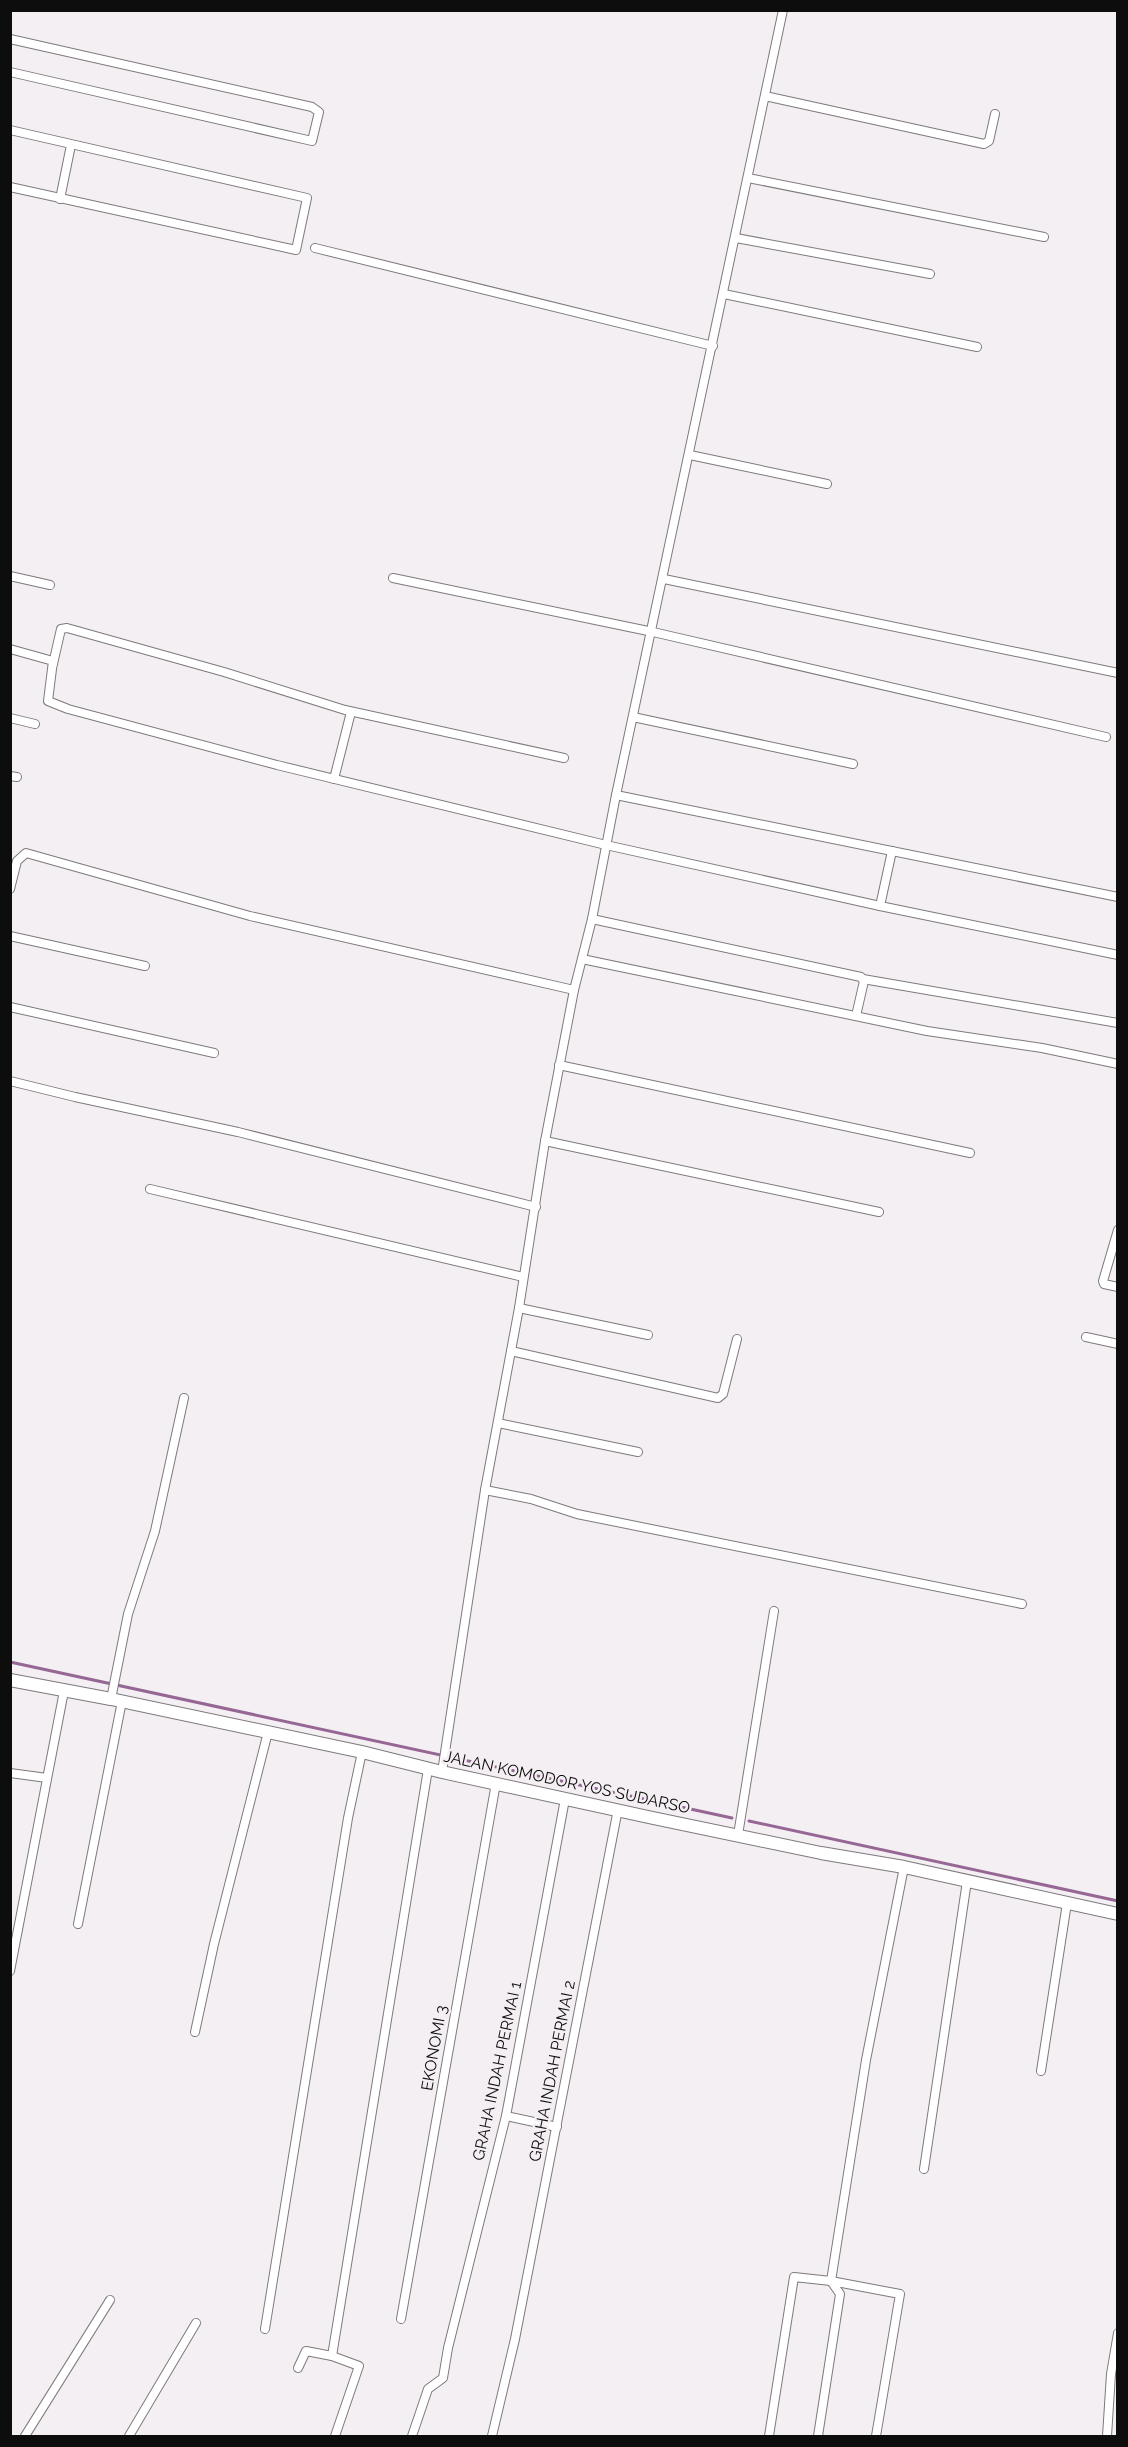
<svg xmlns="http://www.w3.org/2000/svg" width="1128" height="2447" font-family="Raleway,sans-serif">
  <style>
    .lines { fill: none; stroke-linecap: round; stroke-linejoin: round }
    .stream { stroke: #966794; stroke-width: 3 }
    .street-casing { stroke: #7e797d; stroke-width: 10 }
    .secondary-casing { stroke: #7e797d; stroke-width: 14 }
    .street { stroke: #fff; stroke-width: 8 }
    .secondary { stroke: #fff; stroke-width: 12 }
    .labels { text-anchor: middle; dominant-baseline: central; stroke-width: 5; stroke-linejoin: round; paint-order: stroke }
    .street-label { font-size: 16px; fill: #0e0d0e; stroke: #f4eff3 }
  </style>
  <rect width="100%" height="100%" fill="#f4eff3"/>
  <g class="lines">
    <g class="stream">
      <polyline points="10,1662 732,1818"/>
      <polyline points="749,1821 1118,1901"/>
    </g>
    <g class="street-casing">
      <g id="street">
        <polyline points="10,39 312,107 319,112 312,141 10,72"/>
        <polyline points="765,96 984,144 989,141 995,114"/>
        <polyline points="10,130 307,198 296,250 10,187"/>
        <polyline points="748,178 1044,237"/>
        <polyline points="60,199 71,145"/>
        <polyline points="736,238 930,274"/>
        <polyline points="315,248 713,346"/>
        <polyline points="724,294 977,347"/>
        <polyline points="690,455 827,484"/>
        <polyline points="10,576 50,585"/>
        <polyline points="393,578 653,632 1106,737"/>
        <polyline points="664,579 1118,673"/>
        <polyline points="10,649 53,661 48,701 68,709 277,765 606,845 880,906 1118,955"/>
        <polyline points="53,664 61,629 67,628 224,672 345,710 564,758"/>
        <polyline points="633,717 853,764"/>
        <polyline points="10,718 35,724"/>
        <polyline points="10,776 17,777"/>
        <polyline points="334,779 351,712"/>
        <polyline points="616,795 1118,897"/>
        <polyline points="10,889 17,861 26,853 250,916 574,990"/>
        <polyline points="880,906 892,851"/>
        <polyline points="592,919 861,977 864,981 856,1016"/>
        <polyline points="10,936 145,966"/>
        <polyline points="582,959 927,1031 1042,1048 1118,1064"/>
        <polyline points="863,979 1118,1023"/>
        <polyline points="10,1007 214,1053"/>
        <polyline points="559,1065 970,1153"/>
        <polyline points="10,1081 75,1097 238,1132 536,1207"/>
        <polyline points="545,1141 879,1212"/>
        <polyline points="150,1189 523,1277"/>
        <polyline points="1118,1230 1103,1281 1104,1284 1118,1287"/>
        <polyline points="519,1308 648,1335"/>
        <polyline points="1086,1337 1118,1344"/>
        <polyline points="511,1351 718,1398 723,1394 737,1339"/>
        <polyline points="498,1423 638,1452"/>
        <polyline points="485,1490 531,1499 577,1514 1022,1604"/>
        <polyline points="111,1699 128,1614 155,1531 184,1398"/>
        <polyline points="442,1772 485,1490 519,1308 545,1141 574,990 592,919 616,795 783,10"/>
        <polyline points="10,1773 47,1778"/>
        <polyline points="738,1835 774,1611"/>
        <polyline points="78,1924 122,1701"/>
        <polyline points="10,1971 64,1691"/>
        <polyline points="195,2032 214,1944 268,1732"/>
        <polyline points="1041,2071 1067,1903"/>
        <polyline points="506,2116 557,2127"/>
        <polyline points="924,2169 967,1881"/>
        <polyline points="401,2319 496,1783"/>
        <polyline points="265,2329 348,1818 362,1752"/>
        <polyline points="298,2368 306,2351 332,2356"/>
        <polyline points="25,2436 110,2300"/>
        <polyline points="129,2436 196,2323"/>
        <polyline points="335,2436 359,2366 332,2356 428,1769"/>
        <polyline points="412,2436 428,2389 443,2378 448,2348 506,2116 565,1799"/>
        <polyline points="492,2436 515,2339 618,1809"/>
        <polyline points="769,2436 794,2277 831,2281 900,2294 876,2436"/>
        <polyline points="818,2436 840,2294 831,2281 866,2060 904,1867"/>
        <polyline points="1107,2436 1111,2374 1118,2333"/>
      </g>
    </g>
    <g class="secondary-casing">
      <polyline id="secondary" points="10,1680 111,1699 362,1752 442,1772 653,1818 821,1853 904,1867 1118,1914"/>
    </g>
    <use href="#street" class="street"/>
    <use href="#secondary" class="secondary"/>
  </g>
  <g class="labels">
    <g class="street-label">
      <text transform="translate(567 1782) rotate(12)">JALAN KOMODOR YOS SUDARSO</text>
      <text transform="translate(434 2048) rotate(-80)">EKONOMI 3</text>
      <text transform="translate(497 2071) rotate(-78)">GRAHA INDAH PERMAI 1</text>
      <text transform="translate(552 2071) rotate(-79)">GRAHA INDAH PERMAI 2</text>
    </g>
  </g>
  <rect width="1128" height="2447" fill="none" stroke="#0e0d0e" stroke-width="24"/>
</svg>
